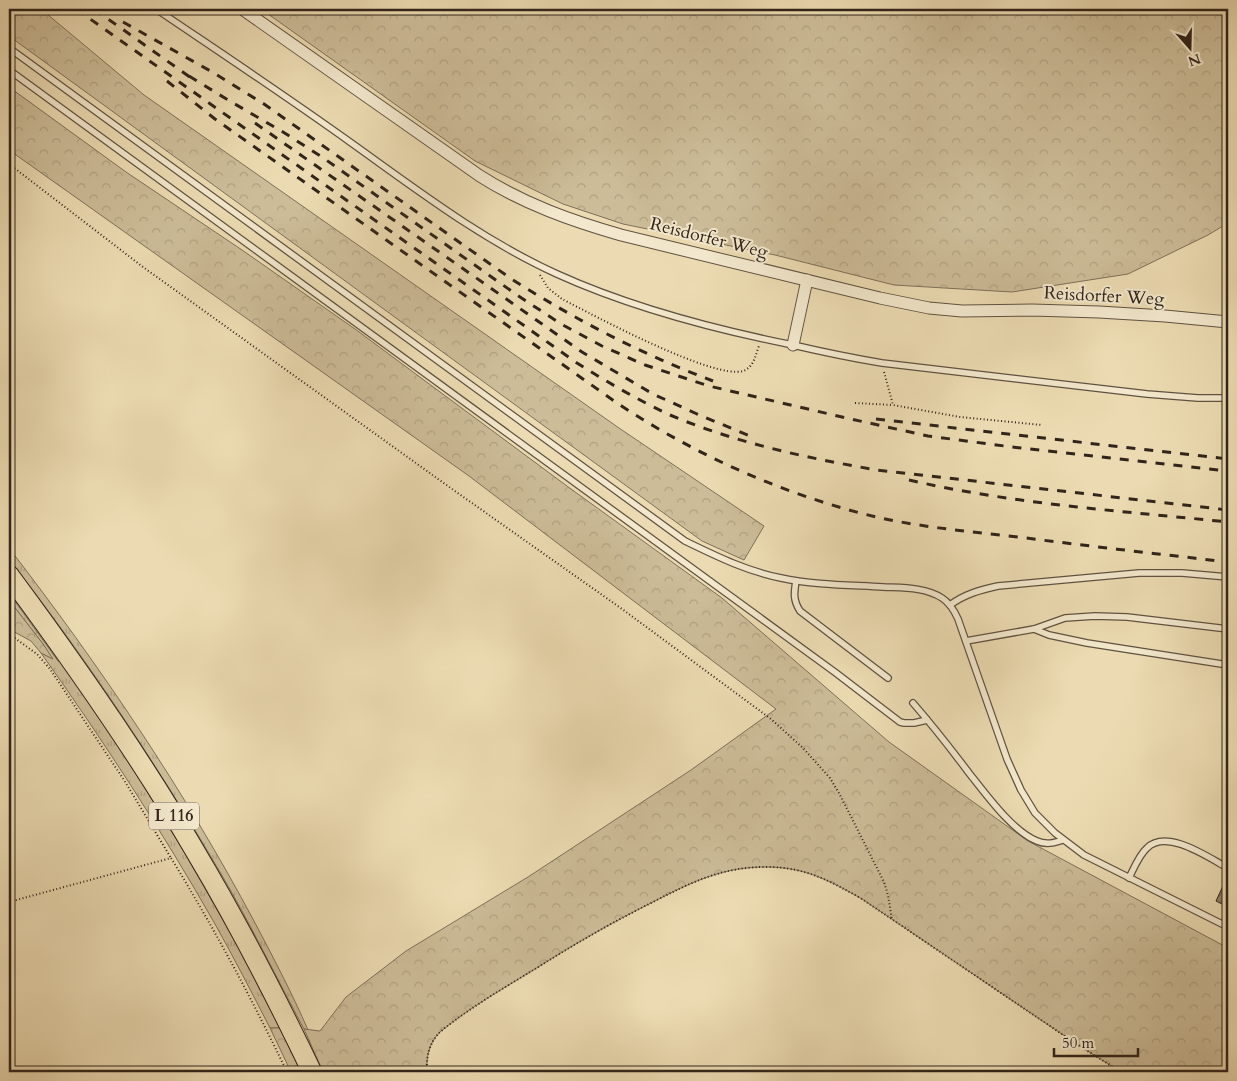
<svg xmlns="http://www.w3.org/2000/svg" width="1237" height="1081" font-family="Cardo,serif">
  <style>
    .grass { fill: url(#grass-tufts); stroke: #7e7059 }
    .forest { fill: url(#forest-crowns); stroke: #7e7059 }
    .building { fill: url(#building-hatch); stroke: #31241a }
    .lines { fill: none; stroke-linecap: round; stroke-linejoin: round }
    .service-casing { stroke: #605240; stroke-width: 8 }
    .minor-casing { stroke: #605240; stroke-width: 13 }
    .primary-casing { stroke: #31241a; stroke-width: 21 }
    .path { stroke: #31241a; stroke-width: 2; stroke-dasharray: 1 2.5; stroke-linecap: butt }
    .service { stroke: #f3e8cd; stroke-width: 5.5 }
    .minor { stroke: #f3e8cd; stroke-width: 11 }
    .primary { stroke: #ecdbb2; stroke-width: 19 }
    .rail { stroke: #31241a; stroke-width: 3; stroke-dasharray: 9 9; stroke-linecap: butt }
    .labels { text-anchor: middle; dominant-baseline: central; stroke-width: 4; stroke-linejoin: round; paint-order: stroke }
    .shield { fill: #f3e8cd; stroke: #6b5f50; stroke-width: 1 }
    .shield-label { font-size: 16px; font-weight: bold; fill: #31241a }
    .street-label { font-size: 18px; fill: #31241a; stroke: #f3e8cd }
  </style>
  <defs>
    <pattern id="grass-tufts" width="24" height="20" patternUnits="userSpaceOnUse" patternTransform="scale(1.25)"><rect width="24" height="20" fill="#ccbc98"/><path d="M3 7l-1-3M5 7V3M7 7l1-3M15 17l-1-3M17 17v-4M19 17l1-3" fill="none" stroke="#b0a182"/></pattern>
    <pattern id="forest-crowns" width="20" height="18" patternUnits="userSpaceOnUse" patternTransform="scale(1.25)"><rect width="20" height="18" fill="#ccbc98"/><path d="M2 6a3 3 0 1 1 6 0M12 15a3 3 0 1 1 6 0" fill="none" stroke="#b0a182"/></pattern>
    <pattern id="building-hatch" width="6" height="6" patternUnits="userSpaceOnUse" patternTransform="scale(1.25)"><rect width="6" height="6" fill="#928369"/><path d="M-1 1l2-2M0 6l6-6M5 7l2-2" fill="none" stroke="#786b56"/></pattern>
  </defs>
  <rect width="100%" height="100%" fill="#ecdbb2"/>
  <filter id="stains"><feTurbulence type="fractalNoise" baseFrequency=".004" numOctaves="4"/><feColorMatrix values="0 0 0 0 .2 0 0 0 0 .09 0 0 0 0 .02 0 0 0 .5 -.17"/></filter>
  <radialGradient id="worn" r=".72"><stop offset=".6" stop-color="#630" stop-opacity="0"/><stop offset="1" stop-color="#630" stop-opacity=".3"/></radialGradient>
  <g class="grass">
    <path d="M9,548C100,666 184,790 254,921C273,957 292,993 308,1030L304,1029C276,977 250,923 220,872C156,763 86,658 9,559Z"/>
    <path d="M9,593L58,661L61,662L125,756L183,850L240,950L280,1028H270C252,993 234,958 215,924C162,831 103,740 41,653L51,658L43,644L9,600Z"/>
  </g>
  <g class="forest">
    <polygon points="9,9 41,9 144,95 619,428 764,526 744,560 702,541 9,36"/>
    <polygon points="261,9 938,9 969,11 1006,9 1228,9 1228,223 1208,235 1128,274 1012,292 894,285 775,255 623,224 563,204 475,161"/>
    <path d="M9,87L126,172L242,250L355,329L571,489L722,598L889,742L1028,841L1228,948V1072H1121L1078,1045L862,899C830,881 807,868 770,867C723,866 692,882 651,903C611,923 573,945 535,969C504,988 469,1008 440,1032C429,1043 426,1057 427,1072H323L304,1029L320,1031L346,997L406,951L528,877L691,770L776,709L469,476L9,150Z"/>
    <polygon points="9,600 43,644 53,659 41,653 31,641 9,629"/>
    <polygon points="270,1028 280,1028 301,1072 291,1072"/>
  </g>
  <polygon class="building" points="1228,875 1228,907 1216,901"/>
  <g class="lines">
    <g class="service-casing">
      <g id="service">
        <path d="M156,9C221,53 286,96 350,142C416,189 482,240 557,274C632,308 713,329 793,345C823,352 852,358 882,363L1147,394L1198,398H1228"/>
        <path d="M9,48L685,541C716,556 746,571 781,578C814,585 849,585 883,587C902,588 925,587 942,598C950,603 954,610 958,619L1007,759L1021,790L1035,813L1055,833L1084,855L1228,927"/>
        <polyline points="9,70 836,673 900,722 904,723 914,723 927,720"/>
        <path d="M796,581C794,593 793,600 800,611L888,678"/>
        <path d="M950,605C965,594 980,590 998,586L1139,573H1182L1228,577"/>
        <polyline points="1034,629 1065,618 1095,616 1127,617 1228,629"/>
        <polyline points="966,641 1034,629 1049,635 1087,643 1228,665"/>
        <path d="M913,703C933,726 951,749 969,773C985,793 1013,832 1037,841C1046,845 1054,843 1063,840"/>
        <path d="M1129,878C1134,868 1139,855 1147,848C1167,828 1209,858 1228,868"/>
      </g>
    </g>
    <g class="minor-casing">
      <g id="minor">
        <path d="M242,9L480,176C524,204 572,221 621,235L880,298L929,308L962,311L1032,310L1099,312L1165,316L1228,322"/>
        <polyline points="793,345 807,280"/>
      </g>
    </g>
    <g class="primary-casing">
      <path id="primary" d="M9,575C75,664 139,755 195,851C238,923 276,997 312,1072"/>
    </g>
    <g class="path">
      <polyline points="9,164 143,267 445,484 622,609 771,719 803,748 830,778 840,795 884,882 888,895 892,920"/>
      <path d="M540,275L548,288L562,299C593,315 714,380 743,371C754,367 755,356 759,346"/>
      <polyline points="884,372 893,405 960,417 1042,425"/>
      <polyline points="855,403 893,405"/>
      <polyline points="9,634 37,654 50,669 124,780 171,858"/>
      <path d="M9,902L171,858C214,928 252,999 287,1072"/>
      <path d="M427,1072C426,1057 429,1043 440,1032C469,1008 504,988 535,969C573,945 611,923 651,903C692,882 723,866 770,867C807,868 830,881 862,899L1078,1045L1121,1072"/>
    </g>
    <use href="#service" class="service"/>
    <use href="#minor" class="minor"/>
    <use href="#primary" class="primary"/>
    <g class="rail">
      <path d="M76,9L577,363C607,382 638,400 670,415C736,443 807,458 877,470L1228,510"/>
      <polyline points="94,9 194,80"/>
      <path d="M123,22L214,73L264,104L510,278C574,319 641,354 713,381"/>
      <polyline points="189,76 228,100 283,132 322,157 517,295 561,324 602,346 645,365 709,386 842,417 928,436 1012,447 1228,471"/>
      <path d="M167,81L215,119L617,403C694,454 776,491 864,514C915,527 966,531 1018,537C1088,546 1158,554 1228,562"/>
      <polyline points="255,123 582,352 653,394 697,414 750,436"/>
      <polyline points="876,419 1228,459"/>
      <path d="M909,480C1013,504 1122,511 1228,522"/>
    </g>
  </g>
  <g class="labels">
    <rect class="shield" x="149" y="802.5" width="50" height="27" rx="4"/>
    <g class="shield-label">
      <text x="174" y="816">L 116</text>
    </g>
    <g class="street-label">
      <text transform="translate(709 238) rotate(14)">Reisdorfer Weg</text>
      <text transform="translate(1104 296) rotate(3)">Reisdorfer Weg</text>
    </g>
  </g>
  <rect width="1237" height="1081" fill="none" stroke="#ecdbb2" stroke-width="30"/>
  <rect x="10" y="10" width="1217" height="1061" fill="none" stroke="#31241a" stroke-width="2.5"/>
  <rect x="15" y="15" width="1207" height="1051" fill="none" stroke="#31241a"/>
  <g transform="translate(1190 48) rotate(160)" stroke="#f3e8cd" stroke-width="4" paint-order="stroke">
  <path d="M0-4L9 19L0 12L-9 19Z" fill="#31241a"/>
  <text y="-8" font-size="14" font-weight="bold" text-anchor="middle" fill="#31241a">N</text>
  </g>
  <path d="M1054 1048v8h84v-8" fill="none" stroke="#31241a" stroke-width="2.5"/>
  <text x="1062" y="1048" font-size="15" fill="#31241a" stroke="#f3e8cd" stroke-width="4" paint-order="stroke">50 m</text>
  <rect width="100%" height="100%" filter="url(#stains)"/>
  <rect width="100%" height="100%" fill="url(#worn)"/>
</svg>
